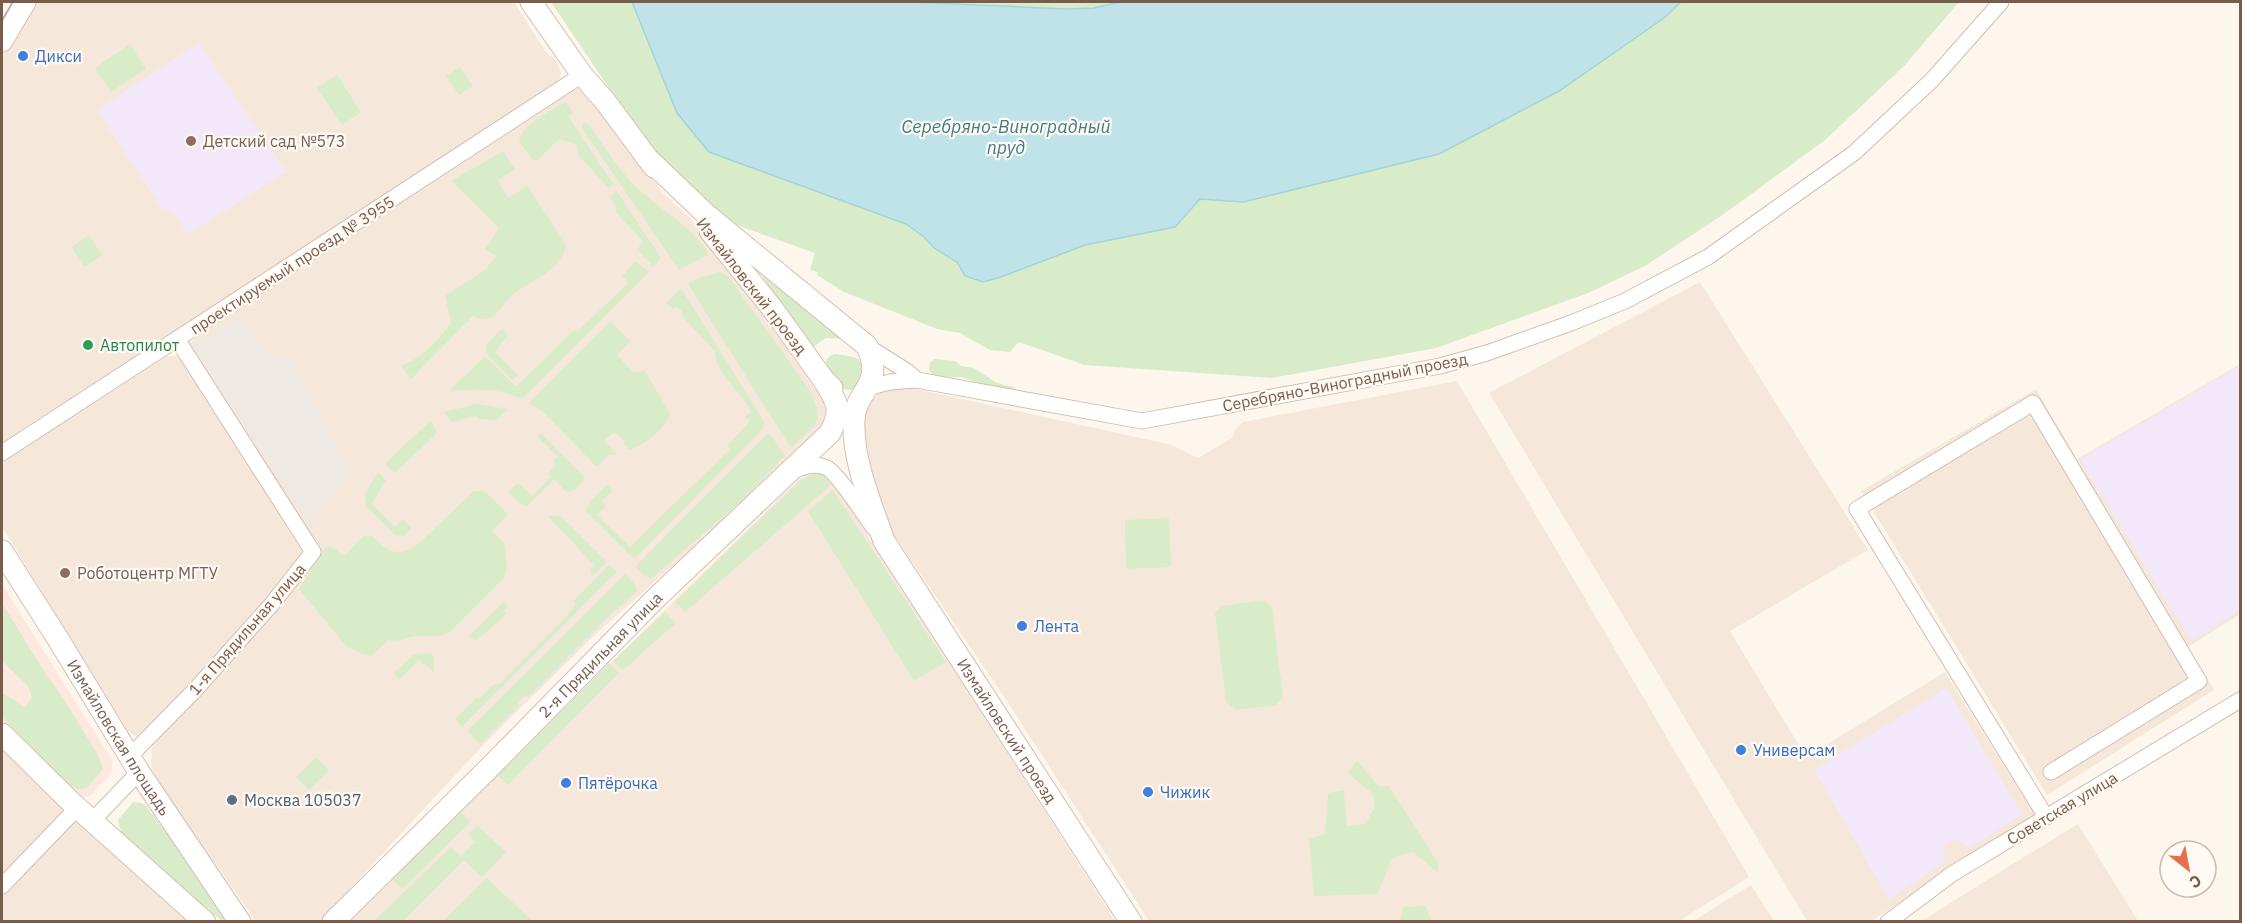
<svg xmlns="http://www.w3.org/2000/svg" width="2242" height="923" font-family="'IBM Plex Sans',sans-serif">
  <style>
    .residential { fill: #f5e8da }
    .commercial { fill: #fde8e0 }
    .industrial { fill: #efe9e4 }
    .education { fill: #f3e8fa }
    .green { fill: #d8ecc9 }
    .water { fill: #bfe3e8; stroke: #a5d3da; stroke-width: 1.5 }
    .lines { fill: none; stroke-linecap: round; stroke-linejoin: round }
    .street-casing { stroke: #d1beb0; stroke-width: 17 }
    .secondary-casing { stroke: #d6c0b0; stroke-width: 23 }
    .street { stroke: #fff; stroke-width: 15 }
    .secondary { stroke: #fff; stroke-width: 21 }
    .tram { stroke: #b9a8c9; stroke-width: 1.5 }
    .shop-dot { fill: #3f7fe0; stroke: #fffaf3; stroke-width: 2 }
    .education-dot { fill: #8d6e63; stroke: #fffaf3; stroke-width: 2 }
    .leisure-dot { fill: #2e9e5b; stroke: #fffaf3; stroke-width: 2 }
    .service-dot { fill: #5c6f8a; stroke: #fffaf3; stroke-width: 2 }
    .labels { text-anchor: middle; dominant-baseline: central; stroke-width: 4.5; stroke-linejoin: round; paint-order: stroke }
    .shop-label { font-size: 16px; fill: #366cbe; stroke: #fffaf3; text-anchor: start }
    .education-label { font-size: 16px; fill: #785e54; stroke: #fffaf3; text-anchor: start }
    .street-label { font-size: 16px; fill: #7a5c4d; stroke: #fffaf3 }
    .leisure-label { font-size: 16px; fill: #27864d; stroke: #fffaf3; text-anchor: start }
    .service-label { font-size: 16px; fill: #4e5e75; stroke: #fffaf3; text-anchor: start }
    .water-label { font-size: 18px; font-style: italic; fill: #437c86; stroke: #fffaf3 }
  </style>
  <rect width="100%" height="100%" fill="#fdf6ec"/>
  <g class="residential">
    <polygon points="34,2 514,2 545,51 557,62 561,73 560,78 555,84 2,444 2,56"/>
    <polygon points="579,88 587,93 663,193 691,219 761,311 829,409 824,422 757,491 598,632 483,745 320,921 256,921 156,780 151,764 152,748 160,735 320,549 189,347 196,333 558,99"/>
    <polygon points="1700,282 1868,550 1730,631 1806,757 1945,672 2036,817 1871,921 1807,921 1489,393"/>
    <polygon points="167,356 179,356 305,556 152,730 143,736 135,736 128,731 2,527 2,462"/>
    <polygon points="2240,364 2240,614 2188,647 2214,690 2047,795 1861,491 2036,389 2077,459"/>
    <polygon points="1457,381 1749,877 1679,921 1149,921 1009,704 890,529 874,488 863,444 863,417 867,410 873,399 886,388 903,386 1172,445 1198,458 1232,438 1236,428 1243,422"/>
    <polygon points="820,471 834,482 1115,921 346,922 797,481 809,473"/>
    <polygon points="2,743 198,921 2,921"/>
    <polygon points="2078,824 2138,921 1922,921 1990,878"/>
    <polygon points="1751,885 1774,921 1693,921"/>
  </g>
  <polygon class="commercial" points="2,584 112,760 112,771 108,777 90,796 84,797 71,790 2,722"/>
  <polygon class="industrial" points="240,316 261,350 291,359 349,470 311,526 192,346"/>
  <g class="education">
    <polygon points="199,43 286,172 188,234 172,211 162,208 97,110"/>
    <polygon points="2240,366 2240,611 2191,641 2080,460"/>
    <polygon points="1946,688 2022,814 1970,848 1955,839 1943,846 1945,862 1889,899 1814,770"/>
  </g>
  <g class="green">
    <polygon points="551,2 632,2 677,113 709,152 906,224 924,237 934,248 957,262 965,276 982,282 1001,277 1085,245 1175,227 1200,199 1243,202 1439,154 1559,91 1664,18 1681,2 1959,2 1904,66 1824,141 1721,216 1645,266 1588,293 1436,348 1272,378 1085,365 1019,342 1010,352 990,350 960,333 937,329 917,321 844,292 817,275 818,272 810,270 815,253 725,221 682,186 629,118"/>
    <polygon points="912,2 1120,2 1094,8 1066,9"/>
    <polygon points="130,44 146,69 111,92 95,68"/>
    <polygon points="460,67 473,86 459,95 446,76"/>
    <polygon points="337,75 361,112 342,125 317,88"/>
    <path d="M565,102L573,112L568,116L613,184L609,188L578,155L577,145C571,141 565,142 559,139L537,161L533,160L519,142C522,123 550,112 565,102Z"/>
    <path d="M583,123L588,124C603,144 616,166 633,184C652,204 699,231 708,255L679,270L582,128Z"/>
    <path d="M503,151L515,169L498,180L508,198L527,186L562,238L566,245C560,273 531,279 511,296C504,303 497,317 487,319C482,320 478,318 473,316L411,379L401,366C423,357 436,342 451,323L445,296L485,270L496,256L485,249L499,228L451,181Z"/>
    <polygon points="616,190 661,258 653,266 637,250 643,241 616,213 615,204 610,198"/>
    <polygon points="89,235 102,255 84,267 72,247"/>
    <path d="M635,261L649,272L522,399C498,388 474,388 448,392L485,356L516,387L574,330L577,332L629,282L622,276Z"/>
    <path d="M720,272L728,276L808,388C827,423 816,423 791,448L688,284L699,278Z"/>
    <polygon points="765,276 845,339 826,338 813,347 763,278"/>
    <path d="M681,288L764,421L763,429L634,559L586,511L590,501L607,485L613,490L602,501L606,506L597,515L630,547L730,449L727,446L750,421L745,417L751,412C741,390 715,375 715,351L683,317L682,311L677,307L672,308L666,303Z"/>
    <path d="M610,321L630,341L617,355L633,372L645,371L670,414C667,428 643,446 630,450L624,444L625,441L614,432L604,441L616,453L615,455H608L597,467L543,412L529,403Z"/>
    <polygon points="502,328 508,335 495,352 518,376 512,380 486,353 486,345"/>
    <path d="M836,354C861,358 864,357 861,383L853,390L842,389L825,367C825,359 829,355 836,354Z"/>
    <polygon points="935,359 955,361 961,366 974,368 997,383 1016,388 1003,391 961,377 940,378 933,375 929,370 930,363"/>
    <polygon points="477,404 508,409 497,420 479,419 476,416 451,422 444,412"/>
    <polygon points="431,420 437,433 395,473 385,464"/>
    <polygon points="541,433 584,477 584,480 574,491 566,492 554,479 527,506 522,505 508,492 518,483 532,496 551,477 548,474 556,465 553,461 558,457 537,436"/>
    <polygon points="770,434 785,455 749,494 651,579 645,576 635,567 766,435"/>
    <polygon points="378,472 386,480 372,504 394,527 403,519 412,528 404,536 395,535 366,506 365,493"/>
    <polygon points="817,473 825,477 831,485 685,612 675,602 800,481"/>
    <polygon points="833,490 946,662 914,681 808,511"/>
    <path d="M474,491L486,492L508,514L492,531L504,543L507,568L504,578L449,633C436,639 424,634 411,637C402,639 398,642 388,640L370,657L347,647L299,589L326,547L334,548L342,555L346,554L363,536H373C386,551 398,558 416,546Z"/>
    <polygon points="548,516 561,516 607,562 592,576 590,570 594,565"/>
    <polygon points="1169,518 1171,567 1126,569 1125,520"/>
    <polygon points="609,565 617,572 462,727 455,719 477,697 479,699 494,684 500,684 564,619 576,604 573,601"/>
    <polygon points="625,574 636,586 637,591 609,616 528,697 525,695 518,703 519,706 480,744 467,731"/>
    <polygon points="1263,600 1272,608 1283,697 1276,705 1235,710 1226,702 1215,613 1222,606"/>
    <polygon points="504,602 508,606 503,611 506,614 481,637 479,636 475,641 470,635"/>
    <polygon points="2,603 47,676 62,696 98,755 103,769 87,788 77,789 66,782 2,717 2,693 25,707 32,698 28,686 2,661"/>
    <polygon points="665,612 676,623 623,670 613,661"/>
    <polygon points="430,653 434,656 434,672 419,660 399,680 394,673 413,655"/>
    <polygon points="609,663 619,673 508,785 498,775"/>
    <polygon points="316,757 329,770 309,790 296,777"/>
    <polygon points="1357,760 1378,786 1389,786 1438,863 1438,873 1413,852 1393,857 1377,894 1314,896 1309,839 1325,834 1328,793 1344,790 1347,826 1365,824 1375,807 1373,794 1348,773"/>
    <polygon points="133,802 142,803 148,808 231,921 222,921 125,838 120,829 118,820"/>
    <polygon points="461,812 470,822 402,889 392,879"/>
    <polygon points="478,826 506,852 482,877 464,860 403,921 374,921 451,847 461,856 476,842 468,834"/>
    <polygon points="487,878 532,921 443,921"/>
    <polygon points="1426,906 1431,921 1400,921 1404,907"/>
  </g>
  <polygon class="water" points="632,2 912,2 1066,9 1094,8 1120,2 1681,2 1664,18 1559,91 1439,154 1243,202 1200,199 1175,227 1085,245 1001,277 983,282 965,276 957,262 934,248 924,237 906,224 709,152 677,113"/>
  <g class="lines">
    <g class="street-casing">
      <g id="street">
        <polyline points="867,346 908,372 917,380"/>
        <path d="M866,390C883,381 898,381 917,380L1142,421L1440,366L1487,353L1571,323L1625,301L1708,257L1854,153L1932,80L2001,2"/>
        <polyline points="2,453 582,75"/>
        <path d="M793,471C803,467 813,463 825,467C837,471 865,517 875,529"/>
        <polyline points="130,756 195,690 271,605 313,552 177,339"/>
        <polyline points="2046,817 1857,509 2033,403 2199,681 2051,772"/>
        <polyline points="93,820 139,772"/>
        <polyline points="2,886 78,807"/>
        <polyline points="1888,922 1952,874 2240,700"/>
      </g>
    </g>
    <g class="secondary-casing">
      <g id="secondary">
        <polyline points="531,2 582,75 605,101 654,167"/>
        <polyline points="2,41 25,2"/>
        <path id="s1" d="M645,156L708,216L867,346C885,386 855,390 854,420C852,460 871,503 884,541L1131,922"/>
        <polyline points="710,231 772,308 823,379 832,388"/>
        <path id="s2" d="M2,551L58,639L139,772L240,922"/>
        <polyline points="2,734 71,802 205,922"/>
        <path id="s3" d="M333,922L490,767L656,598L830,433C843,407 837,403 823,379"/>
      </g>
    </g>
    <use href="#street" class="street"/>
    <use href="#secondary" class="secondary"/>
    <polyline class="tram" points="2,21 13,2"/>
  </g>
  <g class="shop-dot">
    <circle cx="23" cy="56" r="6"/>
    <circle cx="1022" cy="626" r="6"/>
    <circle cx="1741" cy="750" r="6"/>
    <circle cx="566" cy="783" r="6"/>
    <circle cx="1148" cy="792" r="6"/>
  </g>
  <g class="education-dot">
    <circle cx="191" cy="141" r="6"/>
    <circle cx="65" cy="573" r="6"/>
  </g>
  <circle class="leisure-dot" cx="88" cy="345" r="6"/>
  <circle class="service-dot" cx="232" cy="800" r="6"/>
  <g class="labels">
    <g class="shop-label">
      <text x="35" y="56">Дикси</text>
      <text x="1034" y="626">Лента</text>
      <text x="1753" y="750">Универсам</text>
      <text x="578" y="783">Пятёрочка</text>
      <text x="1160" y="792">Чижик</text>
    </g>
    <g class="education-label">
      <text x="203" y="141">Детский сад №573</text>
      <text x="77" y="573">Роботоцентр МГТУ</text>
    </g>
    <g class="street-label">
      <text transform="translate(292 265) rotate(-33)">проектируемый проезд № 3955</text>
      <text transform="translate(752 286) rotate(52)">Измайловский проезд</text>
      <text transform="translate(1345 382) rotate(-11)">Серебряно-Виноградный проезд</text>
      <text transform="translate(247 629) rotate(-49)">1-я Прядильная улица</text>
      <text stroke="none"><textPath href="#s3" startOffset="378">2-я Прядильная улица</textPath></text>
      <text stroke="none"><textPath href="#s1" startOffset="723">Измайловский проезд</textPath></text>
      <text stroke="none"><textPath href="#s2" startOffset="220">Измайловская площадь</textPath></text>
      <text transform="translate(2062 808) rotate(-31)">Советская улица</text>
    </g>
    <g class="leisure-label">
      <text x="100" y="345">Автопилот</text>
    </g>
    <g class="service-label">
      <text x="244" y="800">Москва 105037</text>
    </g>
    <g class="water-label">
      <text x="1006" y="126">Серебряно-Виноградный<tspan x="1006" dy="21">пруд</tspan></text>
    </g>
  </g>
  <rect width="2242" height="923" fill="none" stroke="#7a5c4d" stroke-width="6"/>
  <g transform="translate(2188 869) rotate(149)"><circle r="28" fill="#fffaf3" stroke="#cabbb1" stroke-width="1.5"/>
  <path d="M0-4.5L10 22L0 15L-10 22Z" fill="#e76f51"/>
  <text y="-9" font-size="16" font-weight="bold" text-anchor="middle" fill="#7a5c4d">С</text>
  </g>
</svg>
